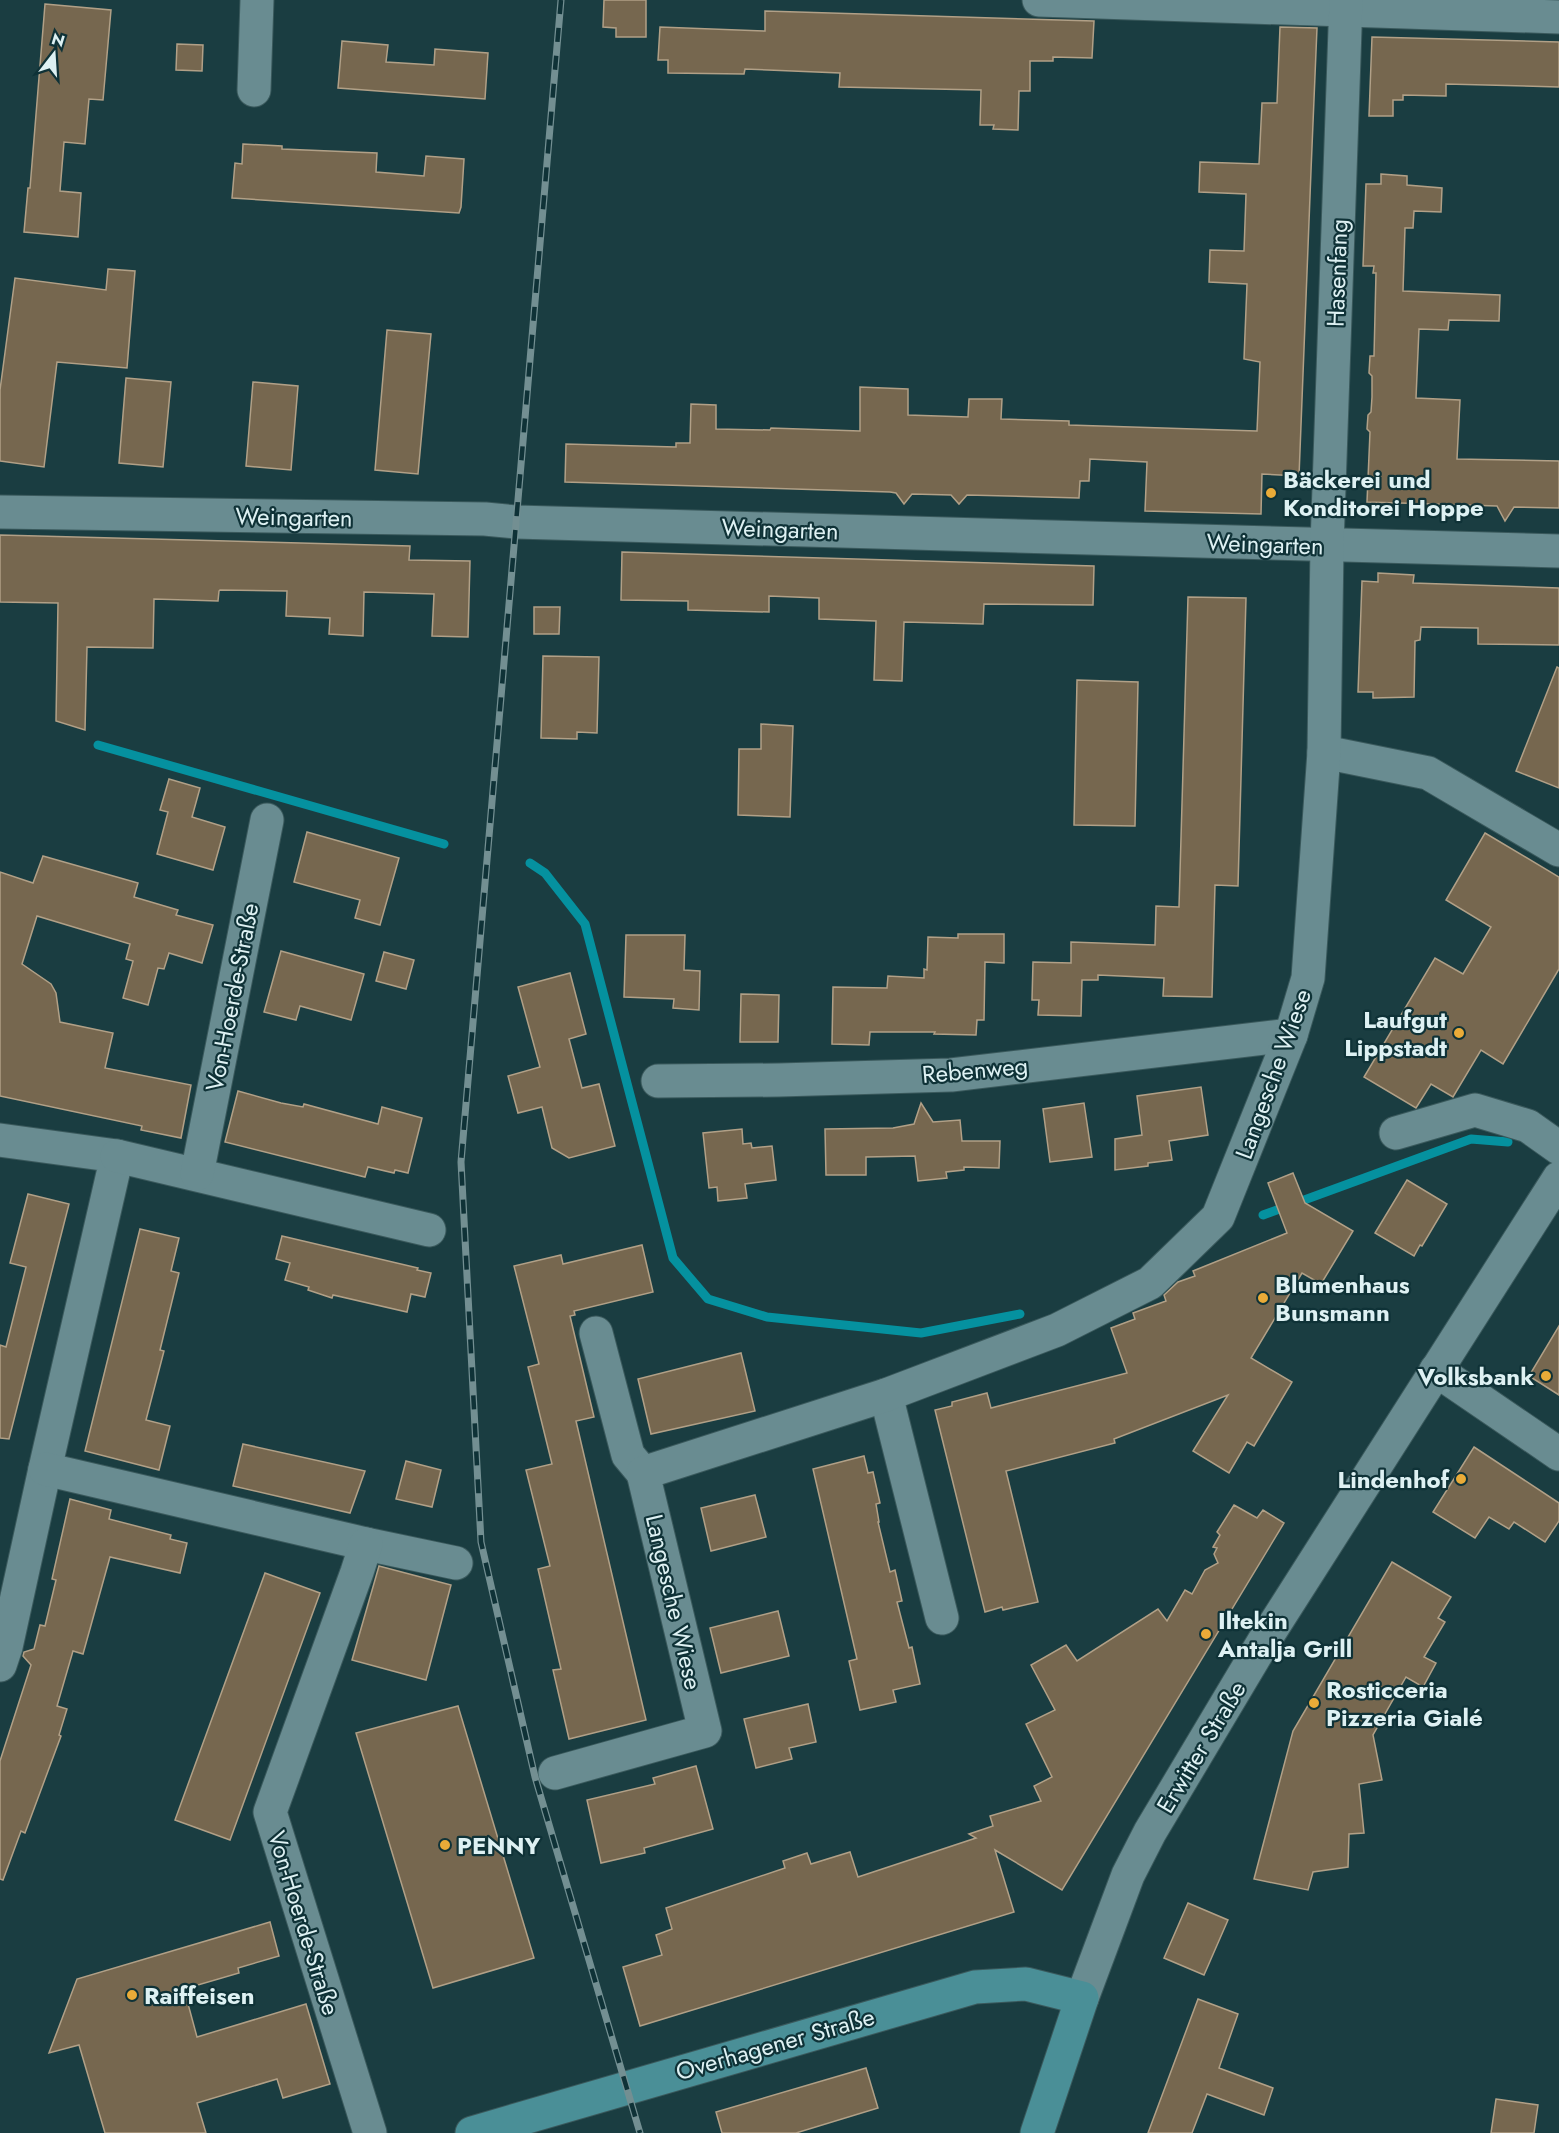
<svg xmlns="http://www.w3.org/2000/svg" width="1559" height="2133" font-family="Jost,sans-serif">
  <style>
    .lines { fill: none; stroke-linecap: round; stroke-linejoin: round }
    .stream { stroke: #05919f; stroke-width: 9 }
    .building { fill: #76674f; stroke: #b1a087; stroke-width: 1.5 }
    .minor-casing { stroke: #3a595c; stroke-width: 35 }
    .major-casing { stroke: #3a595c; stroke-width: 35 }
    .minor { stroke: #698c91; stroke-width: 33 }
    .major { stroke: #4a8f97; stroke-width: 33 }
    .rail-casing { stroke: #738f92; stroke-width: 7 }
    .rail { stroke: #0f3237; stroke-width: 4.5; stroke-dasharray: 14; stroke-linecap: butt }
    .poi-dot { fill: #e9ab38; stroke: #0f3237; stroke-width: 2 }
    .labels { text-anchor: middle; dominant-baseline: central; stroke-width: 4.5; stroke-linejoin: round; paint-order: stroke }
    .street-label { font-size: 24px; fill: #def1f3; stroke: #0f3237 }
    .poi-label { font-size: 24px; font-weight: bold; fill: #def1f3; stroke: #0f3237; text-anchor: start }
  </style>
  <rect width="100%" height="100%" fill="#1a3d41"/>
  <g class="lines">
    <g class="stream">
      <polyline points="98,745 444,844"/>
      <polyline points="530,863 545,873 585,924 673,1258 708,1299 767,1317 921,1333 1020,1314"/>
      <polyline points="1263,1215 1471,1139 1508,1142"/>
    </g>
  </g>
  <g class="building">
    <polygon points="604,0 646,0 646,37 616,37 616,28 603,27"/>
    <polygon points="45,4 111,10 103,100 89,99 85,144 64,142 60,191 81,193 78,237 24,232 28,188 30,188"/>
    <polygon points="765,11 1094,21 1092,58 1053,57 1053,61 1030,61 1030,91 1019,91 1018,130 993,129 994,125 980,125 981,90 839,87 840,73 745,69 744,74 668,73 668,60 658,60 660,27 765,31"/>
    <polygon points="1280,27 1317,28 1311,171 1299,476 1262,474 1261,514 1145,511 1147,462 1090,459 1089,481 1080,481 1079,498 967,495 959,504 951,495 912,494 904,504 896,493 890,492 565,482 566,444 676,447 676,443 690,443 691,404 716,405 716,429 770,430 771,428 860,431 860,387 908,389 908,415 968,417 969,399 1002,399 1001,419 1069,421 1069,425 1257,431 1260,362 1244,359 1247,284 1209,282 1210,250 1244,251 1246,194 1199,192 1200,162 1259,164 1262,103 1277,103"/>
    <polygon points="1372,37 1559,42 1559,87 1446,84 1446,96 1403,95 1403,100 1393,100 1393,116 1369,116"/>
    <polygon points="342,41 388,45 386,62 434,65 435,49 488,53 485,99 338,88"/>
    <polygon points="177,44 203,45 202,71 176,70"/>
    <polygon points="243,144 282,146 282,149 377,153 376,172 424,176 426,156 464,159 461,207 459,213 232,198 235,163 242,164"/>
    <polygon points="1381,174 1407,176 1407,185 1442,188 1441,212 1414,211 1413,228 1405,228 1403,291 1500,295 1499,321 1449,320 1448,330 1419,329 1416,398 1460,400 1457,459 1559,461 1559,508 1514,507 1505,521 1497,506 1367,502 1370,432 1367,429 1368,415 1371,412 1372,397 1372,376 1369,373 1370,356 1374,356 1376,273 1373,273 1374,266 1363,266 1366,184 1381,184"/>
    <polygon points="108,269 135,271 127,368 57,362 44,467 0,461 0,390 15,278 106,290"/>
    <polygon points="387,330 431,334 418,474 375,470"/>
    <polygon points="126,378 171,382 163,467 119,463"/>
    <polygon points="253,382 298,386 291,470 246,466"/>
    <polygon points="0,535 410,546 409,560 470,561 468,637 432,636 434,594 364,592 363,636 329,634 330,618 286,616 287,591 220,590 219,591 218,601 154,599 153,648 87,647 85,730 56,721 58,603 0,602"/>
    <polygon points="622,552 1094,566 1093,605 984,604 983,624 904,622 902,681 874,680 876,621 819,619 819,598 769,596 769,612 688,610 688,601 621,600"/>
    <polygon points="1378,573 1414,575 1413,583 1559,588 1559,645 1478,644 1478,628 1421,627 1420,640 1415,641 1414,697 1373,698 1373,692 1358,692 1362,581 1378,582"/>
    <polygon points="1188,597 1246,598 1238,886 1215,885 1212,997 1163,996 1164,978 1098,975 1098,980 1082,980 1081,1016 1038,1015 1039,1000 1032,1000 1033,962 1071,963 1071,942 1155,945 1156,906 1179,907"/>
    <polygon points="534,607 560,607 559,634 534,634"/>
    <polygon points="543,656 599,657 597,733 577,732 577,739 541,738"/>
    <polygon points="1557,667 1559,668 1559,788 1516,771"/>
    <polygon points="1077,680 1138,682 1135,826 1074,825"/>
    <polygon points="761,724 793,726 790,817 738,815 739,749 761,749"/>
    <polygon points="169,779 200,788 192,817 225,827 213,870 157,854 168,812 160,810"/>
    <polygon points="307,832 399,858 380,925 355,918 360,900 294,882"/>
    <polygon points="1485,833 1559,877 1559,969 1503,1064 1481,1050 1453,1097 1431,1084 1416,1108 1364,1077 1435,958 1463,974 1491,927 1446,900"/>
    <polygon points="43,856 138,883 134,897 178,910 176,915 213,925 202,963 169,953 164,969 158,968 148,1005 123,998 133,961 126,959 130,944 37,916 22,964 51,984 56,993 60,1022 113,1033 105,1068 191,1085 181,1138 141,1130 142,1126 0,1096 0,872 33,883"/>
    <polygon points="958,934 1004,934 1004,963 985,962 984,1020 977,1020 976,1035 934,1034 935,1032 870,1032 869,1045 832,1044 833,987 887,988 888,976 924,978 924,969 927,970 928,937 958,938"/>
    <polygon points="626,935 685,935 684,970 700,971 699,1010 673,1008 674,999 624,997"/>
    <polygon points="281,951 364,974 351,1020 300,1006 296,1020 264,1012"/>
    <polygon points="384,952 414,960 406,989 376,981"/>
    <polygon points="570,973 586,1034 569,1039 582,1088 599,1084 615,1146 569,1158 552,1148 542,1107 518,1113 508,1076 540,1067 518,987"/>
    <polygon points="741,994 779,995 778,1042 740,1042"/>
    <polygon points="1201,1087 1208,1135 1169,1141 1172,1160 1148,1163 1148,1166 1115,1170 1115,1139 1142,1135 1137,1096"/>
    <polygon points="238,1091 281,1103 303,1107 304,1104 378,1124 382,1107 422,1118 408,1173 395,1170 394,1173 368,1167 365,1177 225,1142"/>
    <polygon points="921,1103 933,1122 960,1120 962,1141 1000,1141 999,1168 964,1167 964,1170 946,1172 947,1178 918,1181 915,1156 866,1157 866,1175 826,1175 825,1129 893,1128 914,1124"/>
    <polygon points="1084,1103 1092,1157 1050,1162 1043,1109"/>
    <polygon points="742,1129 743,1144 751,1143 752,1148 772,1146 776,1180 745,1184 747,1198 718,1201 717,1187 709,1188 703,1133"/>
    <polygon points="1293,1173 1305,1203 1353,1231 1321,1284 1302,1273 1251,1358 1292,1382 1254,1446 1247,1442 1229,1473 1193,1451 1228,1395 1114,1439 1115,1443 1006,1471 1038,1602 1003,1610 1002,1607 985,1612 935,1410 952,1406 952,1402 987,1393 991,1408 1127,1373 1111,1328 1135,1319 1133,1313 1166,1301 1164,1295 1178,1282 1195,1276 1193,1271 1287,1233 1268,1183"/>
    <polygon points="1407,1180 1447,1204 1422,1246 1420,1245 1414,1256 1375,1233"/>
    <polygon points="28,1194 69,1204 9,1439 0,1438 0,1345 6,1347 26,1267 10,1263"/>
    <polygon points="140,1229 179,1238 171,1271 179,1273 160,1350 164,1351 146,1420 170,1426 159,1470 85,1451"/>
    <polygon points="282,1236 418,1268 417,1270 431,1273 425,1297 411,1294 407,1312 333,1295 332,1298 308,1290 309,1287 285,1280 290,1263 276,1259"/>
    <polygon points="642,1245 653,1292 574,1311 575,1315 570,1316 594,1417 576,1421 646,1720 569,1739 553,1670 561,1669 538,1569 550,1566 526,1470 552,1464 528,1367 539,1364 514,1266 561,1255 563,1264"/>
    <polygon points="1559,1326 1559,1395 1529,1376"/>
    <polygon points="741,1353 755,1411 651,1434 638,1379"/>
    <polygon points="243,1444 365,1471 350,1513 233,1486"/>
    <polygon points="1474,1447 1559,1503 1559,1521 1545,1542 1514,1522 1509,1529 1489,1517 1475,1538 1433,1512"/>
    <polygon points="864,1456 868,1473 873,1472 880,1503 876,1504 879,1522 878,1522 890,1572 895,1570 902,1601 897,1602 909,1648 912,1647 920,1684 893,1690 896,1702 860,1710 849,1661 857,1659 813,1469"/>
    <polygon points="406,1461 441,1470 432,1507 396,1499"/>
    <polygon points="755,1495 766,1537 711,1551 701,1508"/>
    <polygon points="70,1499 111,1510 109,1519 171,1535 170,1539 187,1543 180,1573 110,1557 83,1654 73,1651 57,1706 67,1709 59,1735 61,1736 25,1833 21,1831 3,1880 0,1879 0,1761 31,1665 23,1656 24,1652 34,1649 40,1625 45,1626 56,1580 52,1579"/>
    <polygon points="1234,1505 1257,1518 1263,1510 1284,1523 1062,1890 995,1850 1014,1912 640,2026 623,1967 662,1955 656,1935 672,1929 666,1908 785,1868 783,1861 807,1853 811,1864 850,1852 858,1877 976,1838 969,1834 993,1826 990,1816 1041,1801 1034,1786 1052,1777 1026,1724 1055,1710 1031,1665 1066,1645 1077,1661 1158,1609 1167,1621 1185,1590 1192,1594 1205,1570 1218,1563 1214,1554 1217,1548 1213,1547 1220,1535 1217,1532"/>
    <polygon points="1392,1562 1451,1597 1438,1618 1445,1622 1424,1657 1436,1663 1423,1687 1406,1677 1373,1735 1382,1780 1359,1784 1364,1833 1349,1834 1348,1867 1313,1872 1308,1890 1254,1879 1293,1731"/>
    <polygon points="379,1566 451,1585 426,1680 352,1660"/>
    <polygon points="265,1573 320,1593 230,1840 175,1820"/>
    <polygon points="778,1611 789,1656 721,1673 710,1628"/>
    <polygon points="808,1704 816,1742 789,1748 792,1759 756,1768 744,1719"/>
    <polygon points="458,1706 534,1958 433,1988 356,1733"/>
    <polygon points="696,1766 713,1829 644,1848 645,1853 601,1863 587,1800 655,1784 653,1778"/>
    <polygon points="1188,1903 1228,1920 1204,1975 1164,1958"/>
    <polygon points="270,1922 279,1956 238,1968 239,1973 184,1989 197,2037 306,2004 330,2084 283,2098 277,2079 197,2103 206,2133 105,2133 79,2045 49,2053 77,1979"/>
    <polygon points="1198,1999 1238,2014 1219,2068 1273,2088 1264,2115 1207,2094 1192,2133 1148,2133"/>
    <polygon points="866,2068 878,2108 796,2133 722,2133 716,2112"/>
    <polygon points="1496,2099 1538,2105 1534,2133 1491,2133"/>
  </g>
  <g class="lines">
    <g class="minor-casing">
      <g id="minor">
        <polyline points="1039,0 1559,17"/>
        <polyline points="254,90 257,0"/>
        <polyline points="0,512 485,519 516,522 1559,551"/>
        <polyline points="1324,752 1428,773 1559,850"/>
        <polyline points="658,1081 779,1080 951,1075 1291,1035"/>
        <polyline points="1396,1133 1475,1110 1528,1126 1559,1148"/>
        <polyline points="0,1140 117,1156 45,1469 6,1647 0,1665"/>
        <polyline points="117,1156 429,1230"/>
        <polyline points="197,1174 267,820"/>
        <polyline points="596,1333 628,1455 643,1473"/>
        <polyline points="1436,1370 1559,1454"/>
        <polyline points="886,1395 942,1618"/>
        <polyline points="45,1469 366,1544 456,1563"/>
        <polyline points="366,1544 357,1572 270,1812 370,2133"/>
        <polyline points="555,1773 705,1731 643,1473 886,1395 1057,1330 1150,1283 1218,1217 1291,1035 1308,978 1324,752 1327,545 1346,0"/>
        <polyline points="1082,1998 1128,1875 1150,1832 1264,1641 1559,1178"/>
      </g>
    </g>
    <g class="major-casing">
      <polyline id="major" points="472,2133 975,1987 1026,1984 1082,1998 1037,2133"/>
    </g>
    <use href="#minor" class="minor"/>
    <use href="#major" class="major"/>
    <g class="rail-casing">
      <polyline id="rail" points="561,0 461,1162 481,1542 535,1777 640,2133"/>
    </g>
    <use href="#rail" class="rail"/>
  </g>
  <g class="poi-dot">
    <circle cx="1271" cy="493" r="6"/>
    <circle cx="1459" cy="1033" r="6"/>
    <circle cx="1263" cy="1298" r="6"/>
    <circle cx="1546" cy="1376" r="6"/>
    <circle cx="1461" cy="1479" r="6"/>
    <circle cx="1206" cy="1634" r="6"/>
    <circle cx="1314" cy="1703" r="6"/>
    <circle cx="445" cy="1845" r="6"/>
    <circle cx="132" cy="1995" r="6"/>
  </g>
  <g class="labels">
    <g class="street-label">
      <text transform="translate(1337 273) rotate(-88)">Hasenfang</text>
      <text transform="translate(294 517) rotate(1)">Weingarten</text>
      <text transform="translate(780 529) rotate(2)">Weingarten</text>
      <text transform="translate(1265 544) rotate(2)">Weingarten</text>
      <text transform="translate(232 997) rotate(-79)">Von-Hoerde-Straße</text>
      <text transform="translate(975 1070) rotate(-5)">Rebenweg</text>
      <text transform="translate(1273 1074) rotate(-70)">Langesche Wiese</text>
      <text transform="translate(674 1602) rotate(77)">Langesche Wiese</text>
      <text transform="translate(1201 1747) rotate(-59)">Erwitter Straße</text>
      <text transform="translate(304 1923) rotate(73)">Von-Hoerde-Straße</text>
      <text transform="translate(775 2044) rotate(-16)">Overhagener Straße</text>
    </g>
    <g class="poi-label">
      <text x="1283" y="479">Bäckerei und<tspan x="1283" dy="28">Konditorei Hoppe</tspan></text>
      <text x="1447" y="1019" text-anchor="end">Laufgut<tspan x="1447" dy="28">Lippstadt</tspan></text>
      <text x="1275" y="1284">Blumenhaus<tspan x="1275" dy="28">Bunsmann</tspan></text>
      <text x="1534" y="1376" text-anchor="end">Volksbank</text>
      <text x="1449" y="1479" text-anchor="end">Lindenhof</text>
      <text x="1218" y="1620">Iltekin<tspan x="1218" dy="28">Antalja Grill</tspan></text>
      <text x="1326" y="1689">Rosticceria<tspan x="1326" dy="28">Pizzeria Gialé</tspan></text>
      <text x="457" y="1845">PENNY</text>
      <text x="144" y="1995">Raiffeisen</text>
    </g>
  </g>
  <g transform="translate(54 54) rotate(17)" stroke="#0f3237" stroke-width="4.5" paint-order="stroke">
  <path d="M0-4.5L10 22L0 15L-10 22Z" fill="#def1f3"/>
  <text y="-9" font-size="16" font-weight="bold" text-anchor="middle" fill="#def1f3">N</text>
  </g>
</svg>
